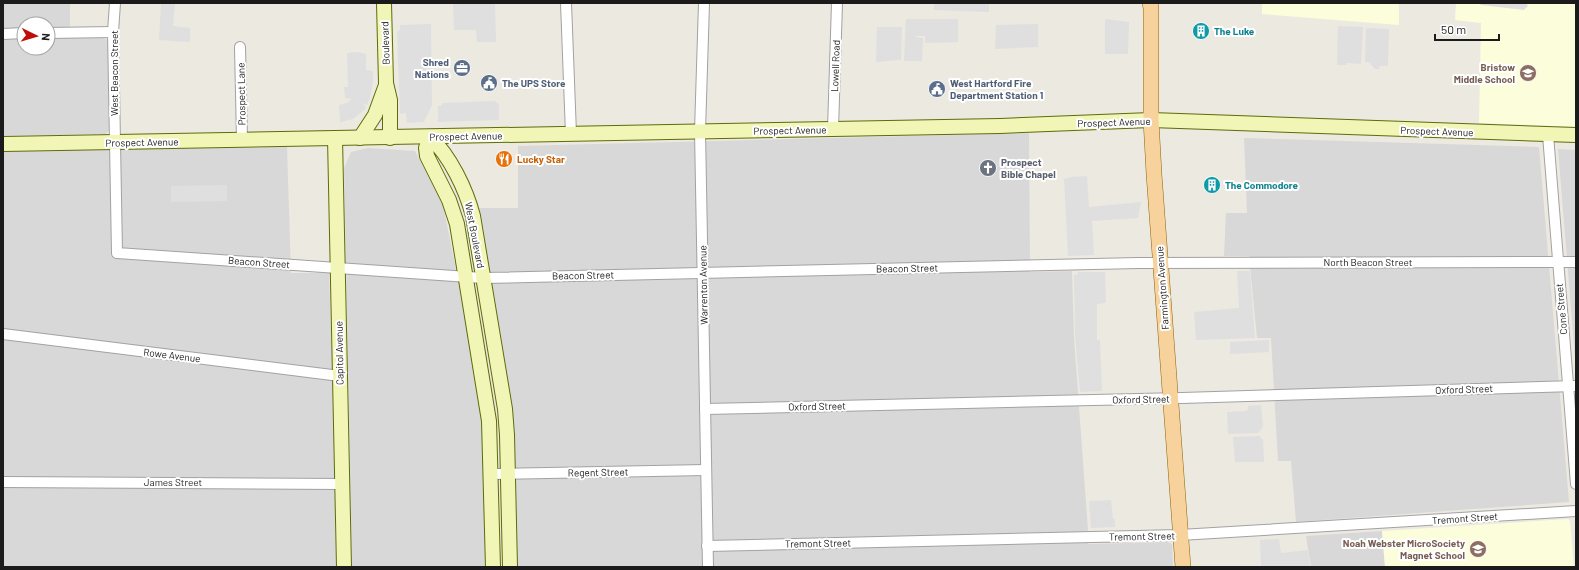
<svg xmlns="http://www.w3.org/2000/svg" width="1579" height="570" font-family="Barlow,sans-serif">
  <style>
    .residential { fill: #d9d8d8; fill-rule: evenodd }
    .education { fill: #fcfdda }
    .parking { fill: #dfdfdf }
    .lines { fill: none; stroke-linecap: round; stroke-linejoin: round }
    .street-casing { stroke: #a2a2a2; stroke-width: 12 }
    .secondary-casing { stroke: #5e6b0a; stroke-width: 16 }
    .primary-casing { stroke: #8c6307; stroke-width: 16 }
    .street { stroke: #fff; stroke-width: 10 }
    .secondary { stroke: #f1f6b6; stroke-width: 14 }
    .primary { stroke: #f7d29c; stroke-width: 15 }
    .labels { text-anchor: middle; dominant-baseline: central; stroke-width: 4; stroke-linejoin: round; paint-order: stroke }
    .culture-label { font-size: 10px; font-weight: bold; fill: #0d838f; stroke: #fff; text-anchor: start }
    .street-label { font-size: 10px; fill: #1b1b1b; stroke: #fff }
    .service-label { font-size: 10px; font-weight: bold; fill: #4e5e75; stroke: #fff; text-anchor: start }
    .education-label { font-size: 10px; font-weight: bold; fill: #785e54; stroke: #fff; text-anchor: end }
    .food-label { font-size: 10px; font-weight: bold; fill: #c56008; stroke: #fff; text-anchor: start }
    .worship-label { font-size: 10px; font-weight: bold; fill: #5b616d; stroke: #fff; text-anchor: start }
  </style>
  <rect width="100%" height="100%" fill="#ece9e1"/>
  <g class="residential">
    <path d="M3,3H70V38H104L107,40L108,43L109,130L106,134L3,136ZM24,24H48V48H24Z"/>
    <polygon points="1029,133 1030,272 1072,271 1074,338 1088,530 1088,544 1168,542 1172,544 1173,567 516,567 486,260 479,208 518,208 518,146"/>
    <polygon points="1244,138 1539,147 1569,502 1296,522 1291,461 1278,461 1271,338 1257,338 1249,256 1224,256 1226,213 1247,213"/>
    <polygon points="287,147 291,273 329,273 333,384 336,567 3,567 3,151"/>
    <polygon points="368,148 415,151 443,205 480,389 486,442 488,567 352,567 344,168 351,152"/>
    <polygon points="1558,149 1576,150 1576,370"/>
    <polygon points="1382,531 1385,567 1311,567 1306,536"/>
  </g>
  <g class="education">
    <polygon points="1262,3 1399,3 1399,25 1262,14"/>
    <polygon points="1456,3 1576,3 1576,127 1479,123 1481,23 1455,20"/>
    <polygon points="1568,519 1570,521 1574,567 1385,567 1382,531"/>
  </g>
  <g class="parking">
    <polygon points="161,3 175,3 173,26 190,28 190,42 159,40"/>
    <polygon points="453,3 495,3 496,42 477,42 476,30 454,30"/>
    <polygon points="934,3 989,3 989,12 934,10"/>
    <polygon points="1479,3 1526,3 1528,6 1524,10 1481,5"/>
    <polygon points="906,19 958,19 958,42 925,43 925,36 916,36 916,37 923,38 922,61 904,61"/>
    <polygon points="1105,19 1129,22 1128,54 1105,54"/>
    <polygon points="431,24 432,105 424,122 407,123 406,113 400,114 397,32 400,30 400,25"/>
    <polygon points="1038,24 1038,47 995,49 996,25"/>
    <polygon points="1338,26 1363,27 1361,64 1347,63 1347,65 1337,65"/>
    <polygon points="877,27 902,27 901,60 876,62"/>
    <polygon points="1366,28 1389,29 1388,66 1380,66 1379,69 1375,69 1369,62 1365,62"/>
    <polygon points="347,53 358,52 366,54 366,70 373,71 373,82 370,97 367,105 361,103 366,107 364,110 353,119 340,122 339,105 347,103 352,99 345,98 344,87 348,87"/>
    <polygon points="495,101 499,105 499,120 438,122 438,106 441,106 443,103"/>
    <polygon points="1087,176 1089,207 1141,202 1138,218 1092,221 1094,255 1068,256 1064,179 1071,177"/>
    <polygon points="227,185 227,201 171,202 171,186"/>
    <polygon points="1237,271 1250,271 1255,338 1196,340 1194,312 1239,308"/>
    <polygon points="1078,272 1105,272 1106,303 1097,304 1097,340 1100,340 1102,391 1080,392 1075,335 1074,275 1077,275"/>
    <polygon points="1269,340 1269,352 1230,354 1230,342"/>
    <polygon points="1261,405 1263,427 1258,433 1228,434 1227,412 1246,411 1248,409 1248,406"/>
    <polygon points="1260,436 1261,439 1263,439 1264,462 1235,462 1233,437"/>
    <polygon points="1111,500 1113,519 1115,519 1115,527 1091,528 1089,501"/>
    <polygon points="1279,539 1281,553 1308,550 1310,567 1261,567 1260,540"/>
  </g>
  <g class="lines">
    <g class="street-casing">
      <g id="street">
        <polyline points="115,3 113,32 117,253 483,278 1138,263 1576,262"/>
        <polyline points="566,3 571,134"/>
        <polyline points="704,3 700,131 708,567"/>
        <polyline points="48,33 113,32"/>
        <polyline points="3,34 24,33"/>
        <polyline points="240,47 242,140"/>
        <polyline points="833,129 837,3"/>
        <polyline points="1548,135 1576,484"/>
        <polyline points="3,334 340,376"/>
        <polyline points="705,409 1182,398 1576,386"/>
        <polyline points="491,474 706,470"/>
        <polyline points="3,482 342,484"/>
        <polyline points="707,546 1180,535 1576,511"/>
      </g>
    </g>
    <g class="secondary-casing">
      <g id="secondary">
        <polyline points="384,3 386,83 390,100 390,138"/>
        <polyline points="335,138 344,567"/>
        <polyline points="360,138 375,115 386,85"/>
        <polyline points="3,144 1000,126 1151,120 1576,135"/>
        <path d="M493,567L489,421L457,224L449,200L427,156L426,148L430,137C450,156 466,189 473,216L505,409L507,435L510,567"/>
      </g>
    </g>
    <g class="primary-casing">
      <polyline id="primary" points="1150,3 1151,8 1151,120 1154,174 1183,567"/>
    </g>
    <use href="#street" class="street"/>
    <use href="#secondary" class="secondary"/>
    <use href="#primary" class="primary"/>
  </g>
  <defs>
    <g id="building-disc" transform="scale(0.9)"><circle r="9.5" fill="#0f9aa8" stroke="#fff"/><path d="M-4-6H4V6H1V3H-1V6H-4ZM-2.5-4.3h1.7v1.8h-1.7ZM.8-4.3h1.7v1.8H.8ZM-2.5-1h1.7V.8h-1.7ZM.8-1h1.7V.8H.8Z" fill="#fff"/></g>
    <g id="office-disc" transform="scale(0.9)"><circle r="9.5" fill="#5c6f8a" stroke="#fff"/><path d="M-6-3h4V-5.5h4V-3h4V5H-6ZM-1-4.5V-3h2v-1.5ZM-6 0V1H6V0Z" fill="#fff"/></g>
    <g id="school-disc" transform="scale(0.9)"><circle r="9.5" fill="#8d6e63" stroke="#fff"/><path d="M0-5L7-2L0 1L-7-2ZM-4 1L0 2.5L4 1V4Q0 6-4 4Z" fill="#fff"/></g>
    <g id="civic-disc" transform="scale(0.9)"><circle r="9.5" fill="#5c6f8a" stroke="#fff"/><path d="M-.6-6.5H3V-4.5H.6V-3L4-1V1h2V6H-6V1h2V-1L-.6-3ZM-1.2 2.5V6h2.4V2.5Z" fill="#fff"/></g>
    <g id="restaurant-disc" transform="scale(0.9)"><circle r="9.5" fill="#e8710a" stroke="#fff"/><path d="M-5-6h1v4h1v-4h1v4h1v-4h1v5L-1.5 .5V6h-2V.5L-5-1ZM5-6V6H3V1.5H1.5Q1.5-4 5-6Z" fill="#fff"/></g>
    <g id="church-disc" transform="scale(0.9)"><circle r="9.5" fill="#6b7280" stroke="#fff"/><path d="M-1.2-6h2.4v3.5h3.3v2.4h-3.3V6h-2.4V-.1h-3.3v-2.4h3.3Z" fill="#fff"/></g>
  </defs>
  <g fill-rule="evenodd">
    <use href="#building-disc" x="1201" y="31"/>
    <use href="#office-disc" x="462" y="68"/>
    <use href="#school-disc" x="1528" y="73"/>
    <use href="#civic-disc" x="489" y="83"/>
    <use href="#civic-disc" x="937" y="89"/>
    <use href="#restaurant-disc" x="504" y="159"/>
    <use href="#church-disc" x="988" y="168"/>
    <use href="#building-disc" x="1212" y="185"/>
    <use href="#school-disc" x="1478" y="549"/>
  </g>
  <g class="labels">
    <g class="culture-label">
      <text x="1214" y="31">The Luke</text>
      <text x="1225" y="185">The Commodore</text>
    </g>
    <g class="street-label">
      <text transform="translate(385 43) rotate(-92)">Boulevard</text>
      <text transform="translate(835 66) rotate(-88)">Lowell Road</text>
      <text transform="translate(114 73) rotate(-90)">West Beacon Street</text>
      <text transform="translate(241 94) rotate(-91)">Prospect Lane</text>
      <text transform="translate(1114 122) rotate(-2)">Prospect Avenue</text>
      <text transform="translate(790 130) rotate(-1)">Prospect Avenue</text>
      <text transform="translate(1437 131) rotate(2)">Prospect Avenue</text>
      <text transform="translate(466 136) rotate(-1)">Prospect Avenue</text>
      <text transform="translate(142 142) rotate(-1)">Prospect Avenue</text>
      <text transform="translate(475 235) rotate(79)">West Boulevard</text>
      <text transform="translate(259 262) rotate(4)">Beacon Street</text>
      <text x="1368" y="262">North Beacon Street</text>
      <text transform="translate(907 268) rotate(-1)">Beacon Street</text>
      <text transform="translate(583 275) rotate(-1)">Beacon Street</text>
      <text transform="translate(703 285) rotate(-91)">Warrenton Avenue</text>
      <text transform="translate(1162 288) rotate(-94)">Farmington Avenue</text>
      <text transform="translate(1561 309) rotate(-95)">Cone Street</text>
      <text transform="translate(339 353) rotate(-91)">Capitol Avenue</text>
      <text transform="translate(172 355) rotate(7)">Rowe Avenue</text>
      <text transform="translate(1464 389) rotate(-2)">Oxford Street</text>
      <text transform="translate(1141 399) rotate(-1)">Oxford Street</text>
      <text transform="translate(817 406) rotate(-1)">Oxford Street</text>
      <text transform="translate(598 472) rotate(-1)">Regent Street</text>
      <text x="173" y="482">James Street</text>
      <text transform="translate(1465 518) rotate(-4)">Tremont Street</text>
      <text transform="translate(1142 536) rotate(-1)">Tremont Street</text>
      <text transform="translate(818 543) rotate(-1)">Tremont Street</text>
    </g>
    <g class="service-label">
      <text x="449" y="62" text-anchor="end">Shred<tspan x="449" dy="12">Nations</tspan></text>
      <text x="502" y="83">The UPS Store</text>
      <text x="950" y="83">West Hartford Fire<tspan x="950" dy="12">Department Station 1</tspan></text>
    </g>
    <g class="education-label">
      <text x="1515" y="67">Bristow<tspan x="1515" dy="12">Middle School</tspan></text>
      <text x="1465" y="543">Noah Webster MicroSociety<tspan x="1465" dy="12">Magnet School</tspan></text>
    </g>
    <g class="food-label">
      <text x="517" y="159">Lucky Star</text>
    </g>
    <g class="worship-label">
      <text x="1001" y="162">Prospect<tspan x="1001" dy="12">Bible Chapel</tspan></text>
    </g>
  </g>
  <rect width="1579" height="570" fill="none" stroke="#1b1b1b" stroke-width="8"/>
  <g transform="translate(36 36) rotate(95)"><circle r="19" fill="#ffffff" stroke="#a4a4a4"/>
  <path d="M0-3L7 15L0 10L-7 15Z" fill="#bd0e0a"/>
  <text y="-6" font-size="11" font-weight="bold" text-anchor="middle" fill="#1b1b1b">N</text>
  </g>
  <path d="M1435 34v6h64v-6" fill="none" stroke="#1b1b1b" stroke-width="2"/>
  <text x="1441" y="34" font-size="12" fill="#1b1b1b" stroke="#ffffff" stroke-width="3" paint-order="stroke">50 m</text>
</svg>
